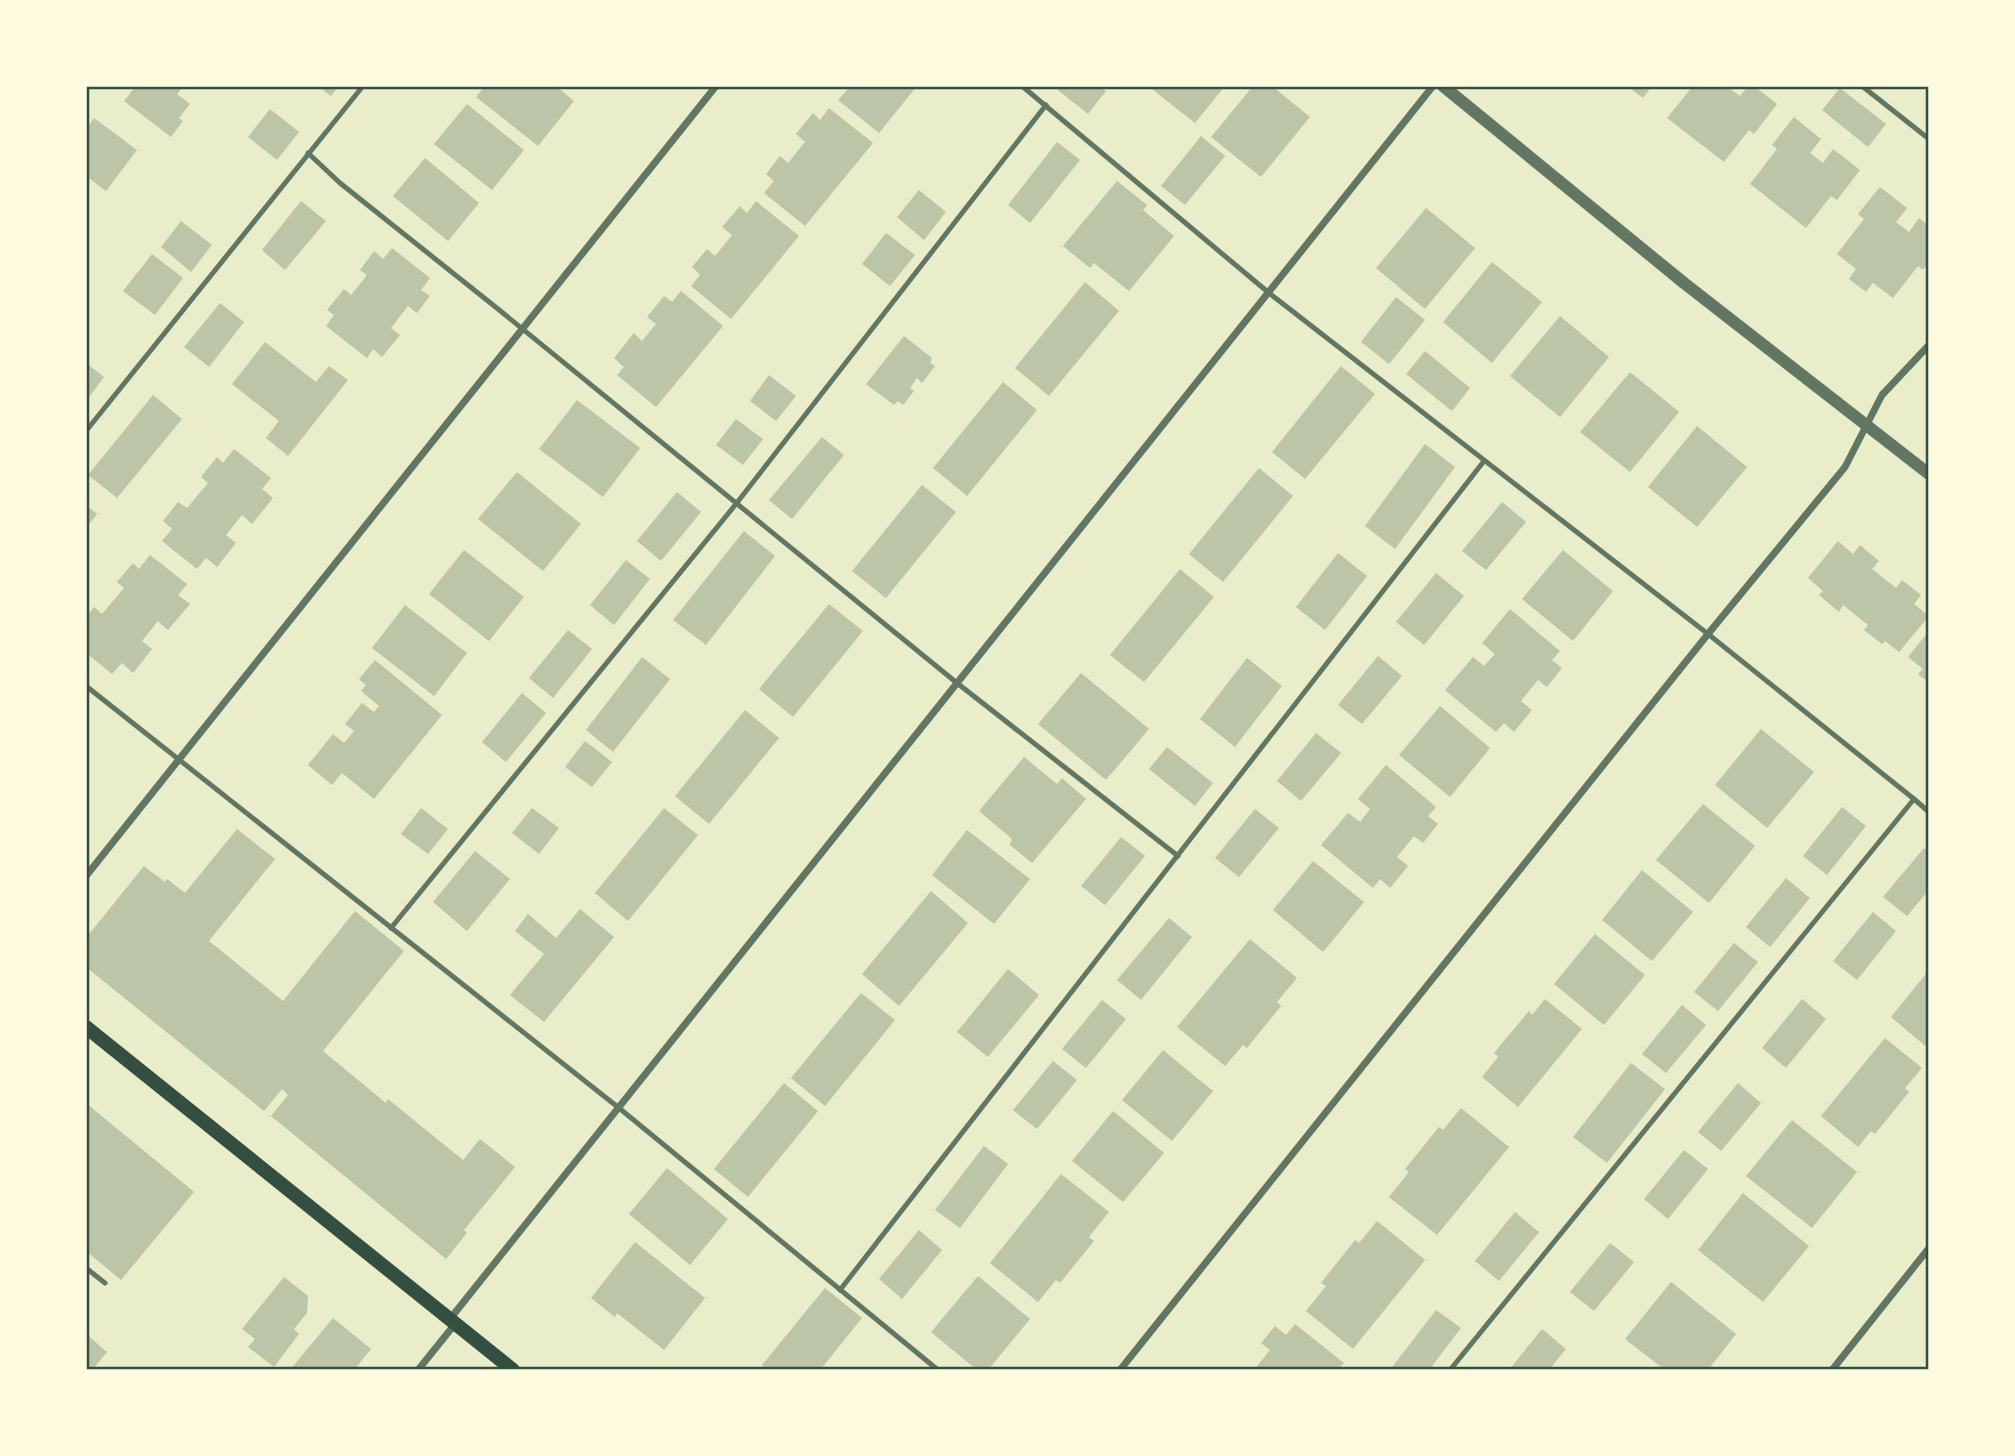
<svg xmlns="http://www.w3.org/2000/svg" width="2015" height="1456" font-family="Figtree,sans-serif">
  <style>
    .building { fill: #bcc5a7 }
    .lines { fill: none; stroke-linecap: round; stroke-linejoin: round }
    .service { stroke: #617663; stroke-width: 5 }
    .minor { stroke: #617663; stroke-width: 7 }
    .tertiary { stroke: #617663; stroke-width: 12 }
    .secondary { stroke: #344e41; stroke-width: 14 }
    .neatline { fill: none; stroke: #344e41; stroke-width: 2.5 }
  </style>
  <rect width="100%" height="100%" fill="#e9edc9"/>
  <g class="building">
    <polygon points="136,86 184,86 177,94 190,104 179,118 183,121 171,137 124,101"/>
    <polygon points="318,86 339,86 331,96"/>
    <polygon points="485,86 556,86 574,101 538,146 476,97"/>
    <polygon points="844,86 917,86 879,133 838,100 848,89"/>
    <polygon points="1053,86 1099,86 1106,91 1088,114"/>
    <polygon points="1148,86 1225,86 1195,123"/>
    <polygon points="1253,86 1272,86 1310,117 1261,177 1211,137"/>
    <polygon points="1627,86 1652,86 1643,98"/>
    <polygon points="1693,86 1726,86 1740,96 1748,86 1754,86 1777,104 1754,134 1749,130 1724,162 1667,118"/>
    <polygon points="1840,88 1886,124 1868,147 1822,110"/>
    <polygon points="467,104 524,150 492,190 434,144"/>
    <polygon points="829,108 873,143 805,226 764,193 774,181 766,174 780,156 788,163 805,142 796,134 813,113 820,120"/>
    <polygon points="270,109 299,132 277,160 248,137"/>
    <polygon points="1794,117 1821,139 1810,153 1823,163 1833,149 1860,170 1837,200 1831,196 1806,228 1750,184 1777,149 1772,145"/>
    <polygon points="94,118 137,150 106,191 86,176 86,129"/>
    <polygon points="1201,136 1225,156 1185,205 1161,186"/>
    <polygon points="1057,142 1080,160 1030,223 1008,205"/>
    <polygon points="425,158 479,203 448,241 393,196"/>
    <polygon points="1117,181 1147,205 1143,210 1174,236 1129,291 1094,263 1090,268 1063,246"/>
    <polygon points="1880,187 1907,208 1896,222 1909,232 1919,218 1929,226 1929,262 1923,270 1918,266 1893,298 1873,283 1866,292 1849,279 1856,269 1837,254 1864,219 1858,214"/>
    <polygon points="919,190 946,212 924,240 897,217"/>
    <polygon points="301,201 326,221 285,270 262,250"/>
    <polygon points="756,201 799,236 731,319 691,286 700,275 692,267 707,249 715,256 732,235 722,227 740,206 747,213"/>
    <polygon points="1426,208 1475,248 1425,309 1376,268"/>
    <polygon points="181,221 212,245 191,272 161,247"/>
    <polygon points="886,233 915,255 890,286 862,264"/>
    <polygon points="392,248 430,278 421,290 430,296 417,313 408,306 391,328 400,335 382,357 373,349 367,358 326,326 334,315 327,310 344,289 351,295 367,275 360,270 374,251 383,259"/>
    <polygon points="152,254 183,278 155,315 123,291"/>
    <polygon points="1492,262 1542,302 1492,363 1443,322"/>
    <polygon points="1085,282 1119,311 1049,396 1015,368"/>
    <polygon points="681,291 723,326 656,407 617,375 624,367 614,358 634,333 642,341 656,324 647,317 664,296 672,302"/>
    <polygon points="1396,297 1425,320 1389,364 1361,342"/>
    <polygon points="220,303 244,322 209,367 184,347"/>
    <polygon points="1560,316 1609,357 1560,417 1510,376"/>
    <polygon points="904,336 932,358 930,363 935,366 922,383 917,378 910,388 914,391 903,405 898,401 894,405 866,384"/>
    <polygon points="265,342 316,382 329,366 348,380 288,456 266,438 279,421 232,384"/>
    <polygon points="1425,351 1470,388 1452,411 1406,374"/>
    <polygon points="86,363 104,377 86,401"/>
    <polygon points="1341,366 1375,394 1305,479 1272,452"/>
    <polygon points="1630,372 1679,412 1630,472 1580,432"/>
    <polygon points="769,375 796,396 776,421 750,401"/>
    <polygon points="1003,382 1037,410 967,496 933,468"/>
    <polygon points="153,395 182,419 117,498 88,475"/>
    <polygon points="577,400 640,448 603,497 539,449"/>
    <polygon points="736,419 763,439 743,465 716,445"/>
    <polygon points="1697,426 1747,467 1697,527 1648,487"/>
    <polygon points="822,437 844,455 792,519 769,500"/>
    <polygon points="1425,444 1455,467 1395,549 1365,526"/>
    <polygon points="234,449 271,478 262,489 273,498 252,524 242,515 226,535 236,543 217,567 206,558 197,569 162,541 172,529 163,521 178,502 187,508 208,483 201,477 217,457 223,463"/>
    <polygon points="1259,468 1293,496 1223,582 1189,554"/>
    <polygon points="517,472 581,524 543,571 478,519"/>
    <polygon points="922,485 956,512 886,598 852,571"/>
    <polygon points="677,492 701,512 661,561 637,541"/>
    <polygon points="1502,502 1526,522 1486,570 1462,551"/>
    <polygon points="86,505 97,514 86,528"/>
    <polygon points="744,531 775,556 706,645 673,620"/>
    <polygon points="1838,541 1853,554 1860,545 1879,561 1872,569 1896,588 1902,580 1921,595 1914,604 1929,616 1899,652 1885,641 1882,644 1864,630 1868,625 1843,605 1839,612 1819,595 1823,591 1808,578"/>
    <polygon points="464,550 524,597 489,641 429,594"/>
    <polygon points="1563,550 1613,591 1573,641 1522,599"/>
    <polygon points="1338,553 1367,576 1325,630 1296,607"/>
    <polygon points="150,555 187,584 178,595 190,604 168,630 158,621 142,641 152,649 133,673 122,663 112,674 86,653 86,636 87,634 86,633 86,617 94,607 102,614 124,588 117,582 133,563 139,569"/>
    <polygon points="626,560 650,579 614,625 590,605"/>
    <polygon points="1180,569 1214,597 1144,682 1110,655"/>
    <polygon points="1436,573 1464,596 1424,645 1396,622"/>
    <polygon points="829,604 863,631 793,717 759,689"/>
    <polygon points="405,605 467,653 434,696 372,648"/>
    <polygon points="1510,609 1560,651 1552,660 1562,668 1547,687 1538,680 1521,701 1532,710 1514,732 1504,723 1496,732 1445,690 1473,657 1484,666 1495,654 1482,643"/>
    <polygon points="568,630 592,649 553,698 529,678"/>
    <polygon points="1929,631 1929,683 1918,674 1923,669 1908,657"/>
    <polygon points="1378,656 1402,676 1362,724 1338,705"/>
    <polygon points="642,657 670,679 613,752 586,730"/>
    <polygon points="1247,658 1282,686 1235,747 1200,719"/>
    <polygon points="375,660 442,715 374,799 342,773 332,785 308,765 333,734 344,743 354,731 345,724 362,703 374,712 379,706 361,691 366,685 359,679"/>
    <polygon points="1081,673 1149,729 1106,780 1038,724"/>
    <polygon points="522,693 546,713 506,762 482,742"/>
    <polygon points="1440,706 1490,748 1450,797 1399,755"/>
    <polygon points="745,710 779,738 709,824 675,796"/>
    <polygon points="1761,729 1814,772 1767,828 1715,785"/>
    <polygon points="1316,733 1341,753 1301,801 1277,781"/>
    <polygon points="585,741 612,762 592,787 565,767"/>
    <polygon points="1167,747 1213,783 1195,806 1149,769"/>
    <polygon points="1024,757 1057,784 1062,778 1086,799 1032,863 1010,845 1012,839 979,811"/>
    <polygon points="1386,765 1436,807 1428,816 1438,824 1423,843 1414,836 1397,857 1408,866 1390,888 1380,879 1373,888 1321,845 1348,813 1360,822 1370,809 1358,799"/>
    <polygon points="1703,804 1755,846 1709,903 1656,860"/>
    <polygon points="1842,807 1866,826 1827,875 1803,856"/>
    <polygon points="421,808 448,829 428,854 401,834"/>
    <polygon points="532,808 559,828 539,854 512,833"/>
    <polygon points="664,808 698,835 628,921 595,893"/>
    <polygon points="1255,809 1279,828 1239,877 1215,858"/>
    <polygon points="237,829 275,859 209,941 283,1001 355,911 404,951 323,1051 386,1103 388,1099 463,1160 480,1139 515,1167 464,1230 467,1233 446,1259 271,1116 288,1095 282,1089 264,1111 86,967 86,938 144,866 165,882 167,879 185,893"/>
    <polygon points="967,830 1030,879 994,924 932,875"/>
    <polygon points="1121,837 1145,856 1105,905 1081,886"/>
    <polygon points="1924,848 1929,853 1929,890 1907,916 1883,897"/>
    <polygon points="475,851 510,879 467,931 433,902"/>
    <polygon points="1313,861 1364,902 1323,952 1273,910"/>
    <polygon points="1642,870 1693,912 1652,961 1602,920"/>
    <polygon points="1786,878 1810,898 1770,947 1746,927"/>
    <polygon points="931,891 968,923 899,1006 862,974"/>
    <polygon points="580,909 614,937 544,1022 510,995 544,954 515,931 528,914 556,938"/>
    <polygon points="1873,912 1896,931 1857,980 1833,961"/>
    <polygon points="1169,918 1192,937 1141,1000 1117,980"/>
    <polygon points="1595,934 1645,975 1604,1025 1554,984"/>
    <polygon points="1250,939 1297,978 1277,1002 1281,1006 1247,1048 1243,1045 1225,1066 1177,1027"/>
    <polygon points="1734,943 1758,962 1718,1011 1694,992"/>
    <polygon points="1008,969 1039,995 988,1057 957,1032"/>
    <polygon points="1929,970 1929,1049 1891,1017"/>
    <polygon points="861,993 895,1020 825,1106 791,1078"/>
    <polygon points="1545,999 1582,1029 1518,1107 1482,1077 1498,1057 1494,1053 1529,1011 1532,1015"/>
    <polygon points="1802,999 1826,1019 1786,1068 1762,1048"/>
    <polygon points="1102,1000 1126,1019 1086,1068 1062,1049"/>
    <polygon points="1682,1005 1706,1025 1666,1073 1642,1054"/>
    <polygon points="1885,1038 1922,1068 1905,1088 1909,1092 1875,1134 1871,1131 1858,1147 1821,1116"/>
    <polygon points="1163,1050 1213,1091 1172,1141 1122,1100"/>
    <polygon points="1053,1061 1077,1080 1037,1129 1013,1110"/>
    <polygon points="1631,1063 1665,1089 1607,1163 1573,1137"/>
    <polygon points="784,1083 818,1111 748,1197 714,1169"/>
    <polygon points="1738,1083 1761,1103 1721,1151 1698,1132"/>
    <polygon points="86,1103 194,1192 121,1280 86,1251"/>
    <polygon points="1461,1108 1509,1147 1437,1235 1389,1197 1409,1172 1405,1169 1439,1127 1443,1130"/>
    <polygon points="1113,1111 1164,1153 1123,1202 1072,1161"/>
    <polygon points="1792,1120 1857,1172 1812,1228 1746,1176"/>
    <polygon points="984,1146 1008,1164 960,1228 935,1210"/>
    <polygon points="1684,1150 1708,1169 1668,1219 1644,1199"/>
    <polygon points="667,1168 728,1219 690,1265 629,1214"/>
    <polygon points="1061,1174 1109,1212 1089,1237 1094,1241 1060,1283 1056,1280 1038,1302 990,1263"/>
    <polygon points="1743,1193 1809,1246 1763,1302 1698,1250"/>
    <polygon points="1515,1212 1539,1232 1499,1281 1475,1261"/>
    <polygon points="1377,1221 1425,1260 1353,1349 1306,1311 1326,1286 1321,1283 1355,1240 1359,1243"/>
    <polygon points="919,1230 942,1250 902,1299 879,1279"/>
    <polygon points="635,1242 705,1298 664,1350 617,1313 615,1317 591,1298"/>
    <polygon points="1610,1243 1634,1262 1594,1311 1570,1292"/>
    <polygon points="978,1276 1030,1319 988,1370 977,1370 931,1332"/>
    <polygon points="284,1277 308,1296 307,1313 294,1329 299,1334 274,1367 248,1347 255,1339 242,1329"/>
    <polygon points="1671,1282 1736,1334 1708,1370 1665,1370 1625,1339"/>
    <polygon points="825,1288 862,1318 820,1370 768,1370 762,1365"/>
    <polygon points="1436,1310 1461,1328 1429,1370 1390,1370"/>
    <polygon points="333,1318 371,1349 354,1370 290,1370"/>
    <polygon points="1295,1324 1344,1363 1338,1370 1254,1370 1270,1350 1261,1343 1275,1326 1286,1335"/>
    <polygon points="1542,1329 1566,1349 1549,1370 1509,1370"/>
    <polygon points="86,1334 107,1352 92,1370 86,1370"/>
  </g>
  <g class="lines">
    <g class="service">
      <polyline points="1022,86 1269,293 1708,634 1914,799"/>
      <polyline points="1862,86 1929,139"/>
      <polyline points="308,153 340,183 498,309 957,683 1178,856"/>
      <polyline points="86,431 363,86"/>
      <polyline points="86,686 619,1108 938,1370"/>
      <polyline points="391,928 736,504 1046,105"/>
      <polyline points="86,1268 105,1283"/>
      <polyline points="840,1290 1484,461"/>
      <polyline points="1450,1370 1914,799 1929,812"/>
    </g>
    <g class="minor">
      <polyline points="86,876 716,86"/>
      <polyline points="450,1319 1433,86"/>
      <polyline points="418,1370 455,1324"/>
      <polyline points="1120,1370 1708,634 1845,467 1882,395 1929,345"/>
      <polyline points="1832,1370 1929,1248"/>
    </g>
    <polyline class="tertiary" points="1443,86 1684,283 1929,474"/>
    <polyline class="secondary" points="86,1027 513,1370"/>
  </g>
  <rect width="2015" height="1456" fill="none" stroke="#fefae0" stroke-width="175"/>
  <rect x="88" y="88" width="1839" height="1280" class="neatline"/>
</svg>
